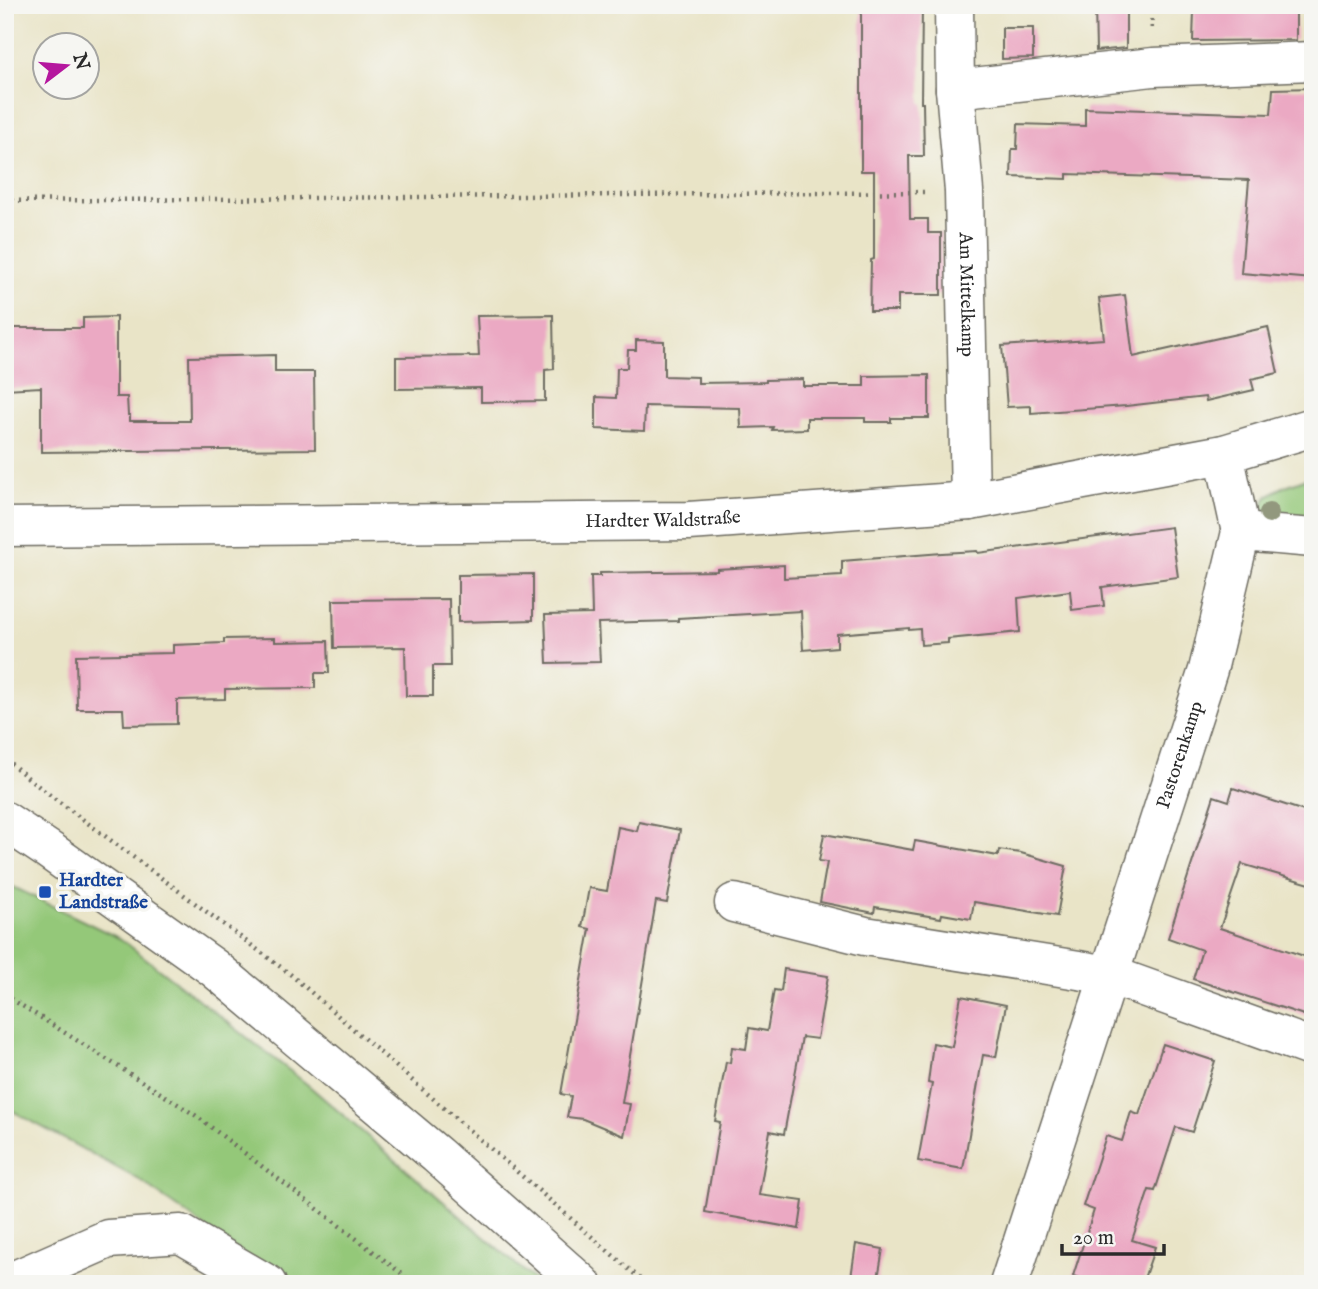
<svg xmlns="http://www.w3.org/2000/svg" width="1318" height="1289" font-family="'IM FELL English',serif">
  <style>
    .green { fill: #94c879; stroke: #607a52; stroke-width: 2 }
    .building { fill: #eba9c3 }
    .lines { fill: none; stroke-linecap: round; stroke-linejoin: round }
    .minor-casing { stroke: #6e6c62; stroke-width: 41 }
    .major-casing { stroke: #6e6c62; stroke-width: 41 }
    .path { stroke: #6e6c62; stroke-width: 4.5; stroke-dasharray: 2 5; stroke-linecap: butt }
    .minor { stroke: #fff; stroke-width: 38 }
    .major { stroke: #fff; stroke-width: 38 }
    .tree { fill: #92987e }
    .transit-dot { fill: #1a4fb4; stroke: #f6f6f2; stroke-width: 2.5 }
    .labels { text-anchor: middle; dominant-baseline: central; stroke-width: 7; stroke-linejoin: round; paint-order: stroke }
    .street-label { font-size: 19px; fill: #2b2b2b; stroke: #f6f6f2 }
    .transit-label { font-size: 19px; font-weight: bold; fill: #164399; stroke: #f6f6f2; text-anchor: start }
  </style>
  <rect width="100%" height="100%" fill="#f6f6f2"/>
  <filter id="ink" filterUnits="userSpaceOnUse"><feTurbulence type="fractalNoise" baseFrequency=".0143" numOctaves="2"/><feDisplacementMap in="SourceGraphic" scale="14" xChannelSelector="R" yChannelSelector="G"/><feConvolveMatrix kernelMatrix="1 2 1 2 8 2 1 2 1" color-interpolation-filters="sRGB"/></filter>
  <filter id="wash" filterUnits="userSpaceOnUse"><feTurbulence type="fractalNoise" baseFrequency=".00686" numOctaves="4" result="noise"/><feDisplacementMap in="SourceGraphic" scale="28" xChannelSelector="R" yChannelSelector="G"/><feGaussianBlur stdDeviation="1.57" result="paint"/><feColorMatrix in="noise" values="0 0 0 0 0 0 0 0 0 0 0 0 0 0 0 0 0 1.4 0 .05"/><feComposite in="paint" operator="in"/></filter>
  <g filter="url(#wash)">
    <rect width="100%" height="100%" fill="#e9e4c7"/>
    <g class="green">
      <path d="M1313,476V526L1267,519C1265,513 1262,508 1264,502C1268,490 1301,480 1313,476Z"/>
      <polygon points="5,883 121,939 308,1085 539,1284 284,1284 138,1179 5,1107"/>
    </g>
    <g id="blocks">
      <g class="building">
        <polygon points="861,5 922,5 921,103 923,103 924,156 909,156 910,219 928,219 928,233 941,233 941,295 898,295 898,311 870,311 871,260 874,259 874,171 861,171"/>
        <polygon points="1095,5 1126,5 1126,48 1096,51"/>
        <polygon points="1194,10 1296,10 1296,40 1193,41"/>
        <polygon points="1002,28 1033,28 1033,58 1002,59"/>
        <polygon points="1313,88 1313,279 1241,273 1249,180 1067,174 1067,179 1011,177 1012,149 1017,149 1018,124 1085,126 1085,108 1271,114 1273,89"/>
        <polygon points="1125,295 1133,357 1268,327 1278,373 1251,379 1254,390 1206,401 1205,397 1126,406 1031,413 1031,406 1007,407 1002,346 1104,339 1099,298"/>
        <polygon points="553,315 554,369 545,370 545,401 481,402 481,388 396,389 396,357 479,356 477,316"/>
        <polygon points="116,317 116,397 127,397 128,415 130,415 130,421 190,421 189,357 275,355 275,372 314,372 315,449 41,452 41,387 5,389 5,328 83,328 83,318"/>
        <polygon points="636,340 664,341 664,376 698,377 698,383 766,382 766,380 803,379 803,386 864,386 864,376 929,375 929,418 891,418 891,422 865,422 865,418 807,418 807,429 772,430 773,427 741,428 740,408 645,406 644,431 596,429 596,397 616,398 617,368 627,368 628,350 636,350"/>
        <polygon points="1171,527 1178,577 1102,587 1104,606 1072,610 1070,591 1018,598 1020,632 948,639 948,643 921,645 920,629 909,630 909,628 837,634 837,647 803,650 801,611 678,618 678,621 598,623 600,662 547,663 545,615 592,614 591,576 600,576 600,573 717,571 717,569 784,565 784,578 842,575 842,561 942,553 977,551 978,553"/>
        <polygon points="533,574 533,620 458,622 458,575"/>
        <polygon points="449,599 450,666 433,666 433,696 406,696 405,647 334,648 333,600"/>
        <polygon points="275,638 275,642 328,641 329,673 315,673 315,688 225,689 225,699 177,700 177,724 124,725 123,709 77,709 76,655 173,653 173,645 224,643 224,639"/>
        <polygon points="1233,788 1313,814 1313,885 1242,864 1220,928 1313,959 1313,1018 1193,979 1202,950 1168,938 1214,796 1229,801"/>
        <polygon points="639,822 680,830 667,903 656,901 622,1103 630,1104 624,1136 583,1119 567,1117 571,1096 561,1094 590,929 582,927 589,888 607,891 618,827 637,831"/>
        <polygon points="824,834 913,850 915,841 998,856 999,850 1021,853 1066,866 1057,916 974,902 971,919 942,914 941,918 875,907 874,913 820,902 827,862 819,861"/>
        <polygon points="784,969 828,976 817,1039 802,1037 784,1134 770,1131 759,1195 803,1201 799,1229 705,1212 720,1122 715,1121 726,1062 730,1063 732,1047 746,1049 749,1028 767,1031 774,990 781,991"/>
        <polygon points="961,996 1006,1005 996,1057 983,1055 963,1169 918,1161 932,1084 928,1083 933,1043 952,1047"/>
        <polygon points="1163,1044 1215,1061 1192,1132 1176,1127 1155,1191 1149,1190 1132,1240 1155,1247 1142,1284 1098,1284 1073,1276 1094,1210 1083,1206 1106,1136 1122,1141 1131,1112 1139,1115"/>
        <polygon points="856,1244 883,1249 877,1284 850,1284"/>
      </g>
    </g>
  </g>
  <g filter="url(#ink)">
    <use href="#blocks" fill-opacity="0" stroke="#6e6c62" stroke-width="2"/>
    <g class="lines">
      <g class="minor-casing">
        <g id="minor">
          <path id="s1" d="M954,5L955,89L964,191L970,501"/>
          <polyline points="955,89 1153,67 1313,61"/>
          <path id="s2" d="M5,527L689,521L970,501L1224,454L1313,427"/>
          <polyline points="1241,532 1313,538"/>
          <polyline points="734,903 865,936 1110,975 1313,1048"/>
          <polyline points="6,1284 108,1239 181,1234 267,1284"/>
          <path id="s3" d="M1009,1284L1208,670L1241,532L1224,454"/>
        </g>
      </g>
      <g class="major-casing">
        <polyline id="major" points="5,821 50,851 214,968 437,1155 582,1284"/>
      </g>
      <g class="path">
        <polyline points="1151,5 1152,32"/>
        <polyline points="5,201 928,192"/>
        <polyline points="5,759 42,789 290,974 646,1284"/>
        <polyline points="5,995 195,1115 401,1273 412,1284"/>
      </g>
      <use href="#minor" class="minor"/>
      <use href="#major" class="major"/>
    </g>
    <circle class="tree" cx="1269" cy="513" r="10"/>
  </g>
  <rect class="transit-dot" x="38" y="885" width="14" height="14" rx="3.5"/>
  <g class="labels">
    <g class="street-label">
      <text stroke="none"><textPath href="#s1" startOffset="290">Am Mittelkamp</textPath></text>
      <text stroke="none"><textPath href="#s2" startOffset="658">Hardter Waldstraße</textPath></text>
      <text stroke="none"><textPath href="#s3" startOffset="556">Pastorenkamp</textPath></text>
    </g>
    <g class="transit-label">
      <text x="59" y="881">Hardter<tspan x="59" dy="22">Landstraße</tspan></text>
    </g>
  </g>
  <rect width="1318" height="1289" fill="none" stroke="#f6f6f2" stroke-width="28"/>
  <g transform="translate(66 66) rotate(74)"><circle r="33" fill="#f6f6f2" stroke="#a5a5a2" stroke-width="2"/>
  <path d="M0-5L12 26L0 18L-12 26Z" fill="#b5179e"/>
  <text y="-10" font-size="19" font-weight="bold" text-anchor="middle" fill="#2b2b2b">N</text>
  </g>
  <path d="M1062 1244v10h102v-10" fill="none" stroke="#2b2b2b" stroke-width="3.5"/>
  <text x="1073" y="1244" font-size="21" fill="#2b2b2b" stroke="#f6f6f2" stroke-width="5" paint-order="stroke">20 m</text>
</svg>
